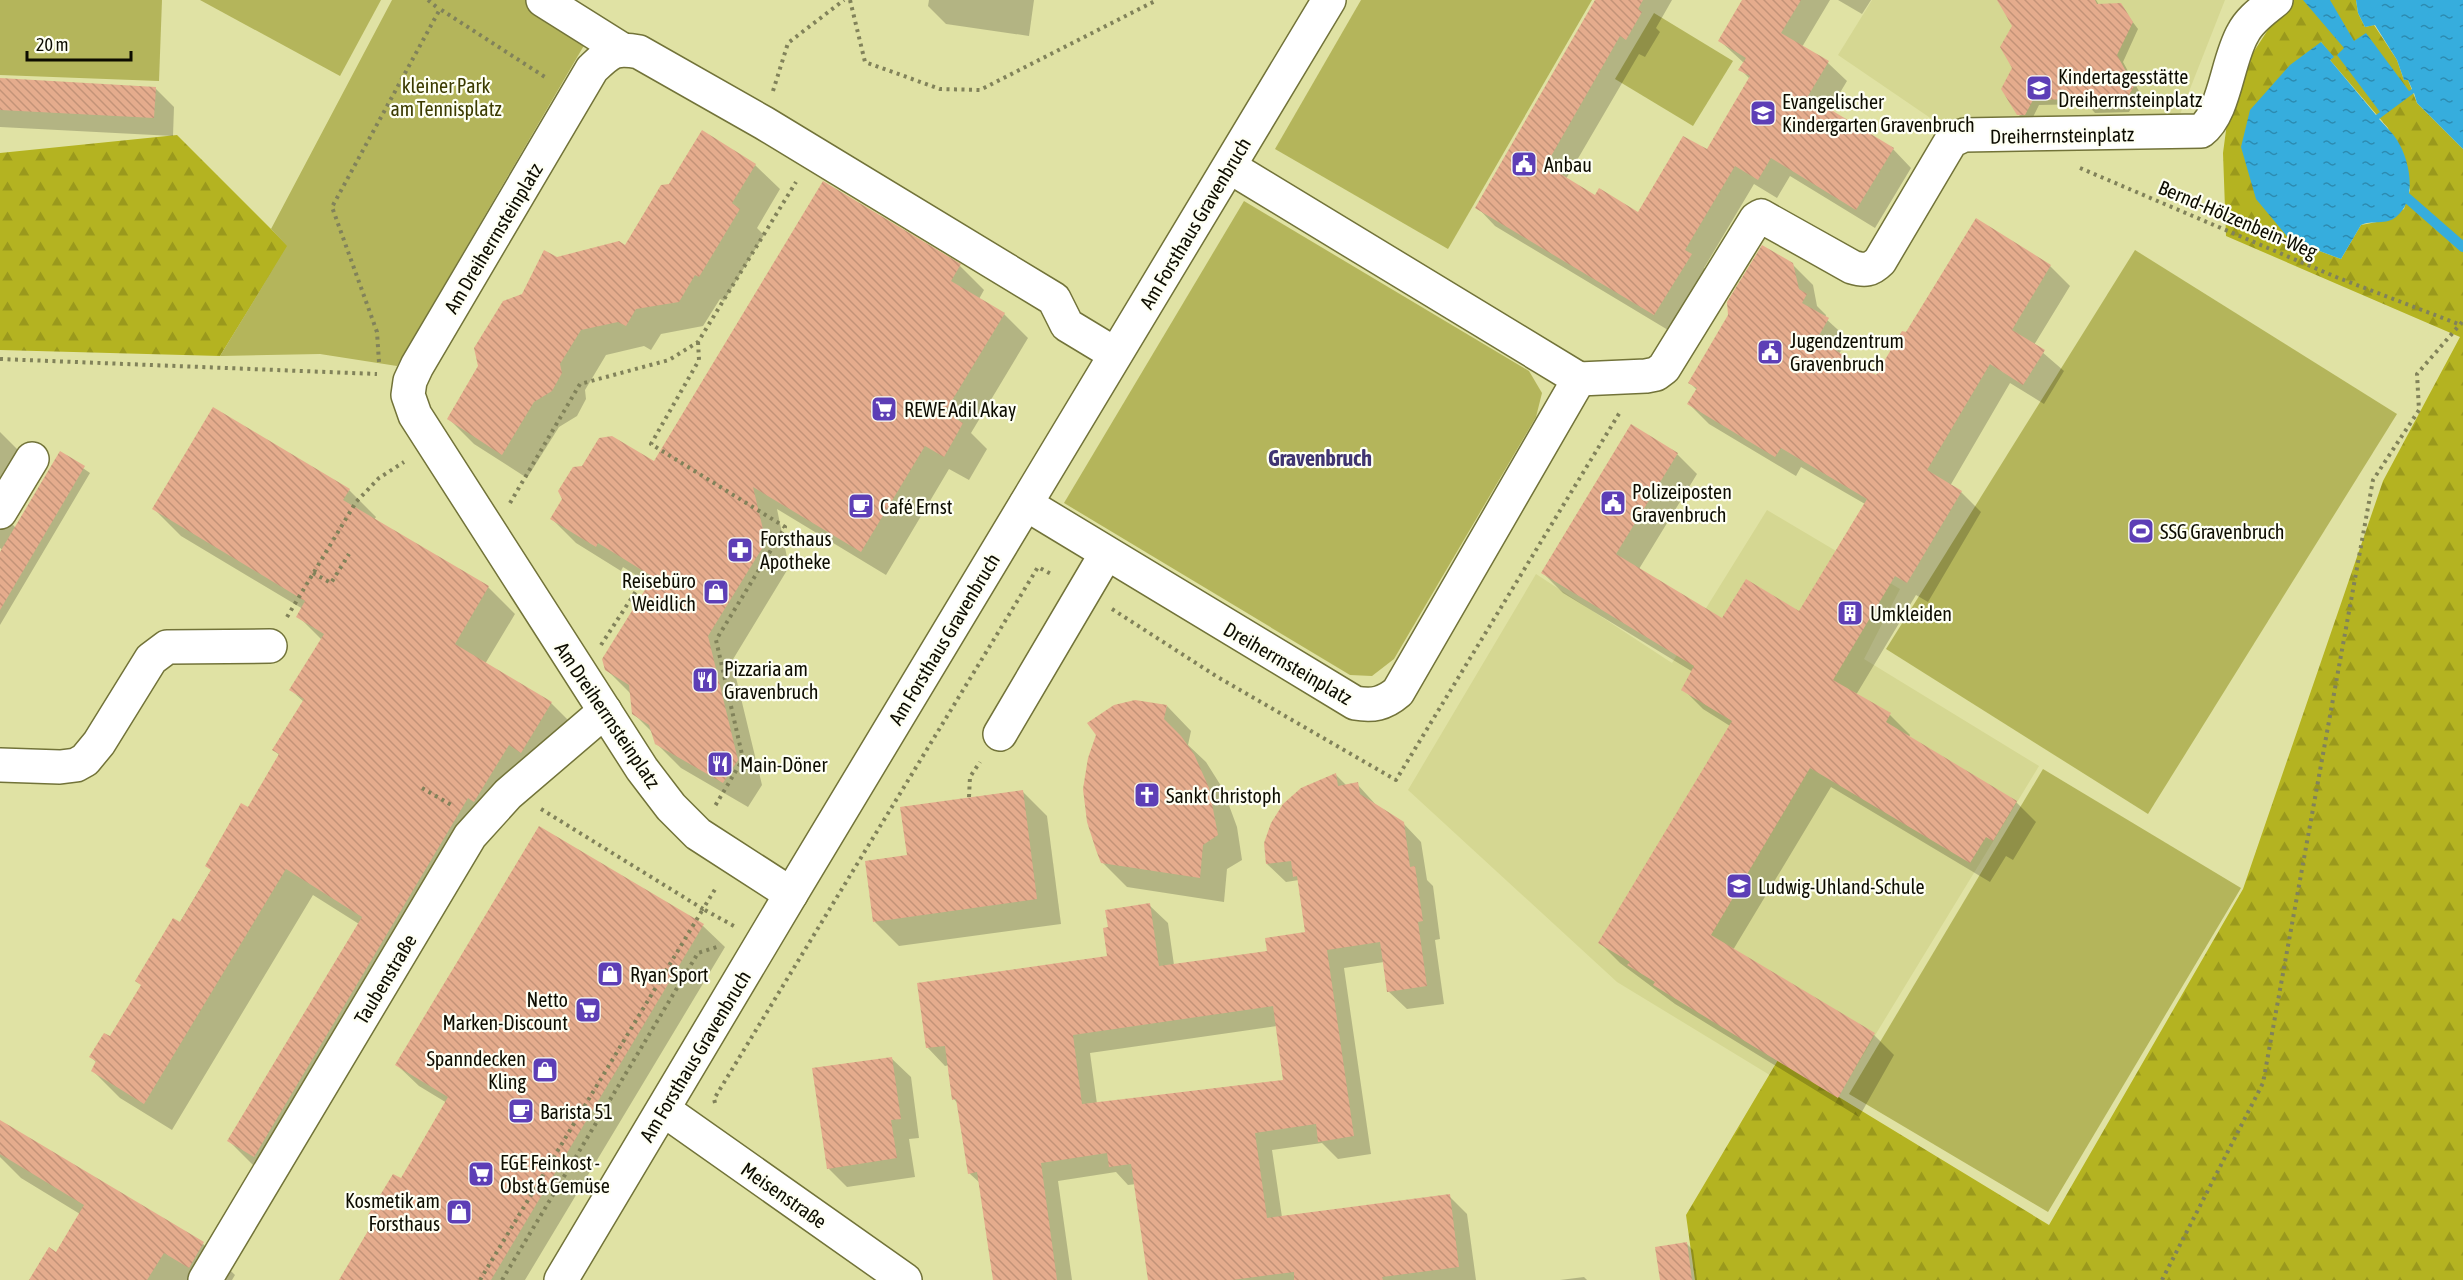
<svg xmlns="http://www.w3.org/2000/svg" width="2463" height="1280" font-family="'Asap Condensed',sans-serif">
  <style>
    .built { fill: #d5d792 }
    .forest { fill: url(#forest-firs); fill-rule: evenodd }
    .green { fill: #b4b55b }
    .water { fill: url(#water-ripples) }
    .shadow { fill: #0003; fill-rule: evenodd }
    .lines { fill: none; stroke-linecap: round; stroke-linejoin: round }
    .stream { stroke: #36addd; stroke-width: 10 }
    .building { fill: url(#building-back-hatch); fill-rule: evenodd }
    .minor-casing { stroke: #727339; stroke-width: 36 }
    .path { stroke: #81825a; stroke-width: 4; stroke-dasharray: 3 4.5; stroke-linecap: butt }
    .minor { stroke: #fff; stroke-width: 33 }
    .labels { text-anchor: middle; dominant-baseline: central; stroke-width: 4.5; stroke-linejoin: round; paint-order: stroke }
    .poi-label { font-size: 20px; fill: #0d0c00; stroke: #fefff3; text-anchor: start }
    .park-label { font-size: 20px; fill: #3b3a00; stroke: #fefff3 }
    .street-label { font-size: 20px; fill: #0d0c00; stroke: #fefff3 }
    .quarter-label { font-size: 22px; font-weight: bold; fill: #403471; stroke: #fefff3 }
  </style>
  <defs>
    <pattern id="forest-firs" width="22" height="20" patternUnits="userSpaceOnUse" patternTransform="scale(1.5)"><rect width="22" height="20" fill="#b4b321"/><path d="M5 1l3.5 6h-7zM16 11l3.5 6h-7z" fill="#9a991c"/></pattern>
    <pattern id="water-ripples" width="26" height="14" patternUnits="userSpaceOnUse" patternTransform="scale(1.5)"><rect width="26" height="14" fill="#36addd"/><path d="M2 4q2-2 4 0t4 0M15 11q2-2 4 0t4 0" fill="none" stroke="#2c8bb1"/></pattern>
    <pattern id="building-back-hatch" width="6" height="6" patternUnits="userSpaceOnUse" patternTransform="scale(1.5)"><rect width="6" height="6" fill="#e5ac8d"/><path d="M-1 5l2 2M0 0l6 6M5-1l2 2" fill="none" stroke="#c39378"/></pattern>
  </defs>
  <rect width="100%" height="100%" fill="#e0e2a4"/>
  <g class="built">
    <polygon points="1872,0 2225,0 2177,122 1945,128 1838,55"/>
    <polygon points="1767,510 1900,589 1864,659 2039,766 1829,1111 1617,982 1408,790 1536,574 1672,663"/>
  </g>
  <g class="forest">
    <path d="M2262,0H2356L2358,13L2365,27L2374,25L2397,60L2404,80H2408L2417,103L2463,149V1280H1695L1686,1215L1778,1060L2049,1225L2243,889L2383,481L2460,337L2226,236L2223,153L2232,85L2275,19ZM2321,42L2333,57L2330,60L2388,128L2410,190L2404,209L2382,221L2361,225L2341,259L2290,240Z"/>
    <polygon points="177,135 288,246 220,356 0,350 0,153"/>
  </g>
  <g class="green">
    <polygon points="0,0 162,0 159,81 0,75"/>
    <polygon points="200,0 381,0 340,76"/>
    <polygon points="392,0 543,0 593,30 397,366 320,354 220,356 287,246 271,229"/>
    <polygon points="1361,0 1592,0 1448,249 1275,149"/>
    <polygon points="1654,13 1733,61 1693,126 1615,79"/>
    <polygon points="1244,201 1529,371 1542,393 1536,417 1394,659 1372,676 1350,675 1064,503"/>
    <polygon points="2135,250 2397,414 2148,814 1886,649"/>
    <polygon points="2043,769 2241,888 2048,1212 1849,1094"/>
  </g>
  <path class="water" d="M2303,0H2330L2354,41L2366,33L2409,91L2412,89L2408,80H2404L2397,60L2375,25L2365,27L2358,13L2356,0H2463V149L2417,103L2414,93L2379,119C2385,126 2392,132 2397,140C2410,160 2418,200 2396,217C2387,225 2371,220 2361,225L2341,259L2290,240L2256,199L2241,147L2250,110L2290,65L2321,42L2334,57L2330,60L2376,115L2380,112L2337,55L2344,48Z"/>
  <g class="shadow">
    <polygon points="929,0 1034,0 1029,36 946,24 928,6"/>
    <polygon points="1597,0 1672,0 1656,28 1660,32 1645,57 1639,54 1566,179 1596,197 1639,214 1707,151 1750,79 1740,69 1744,63 1720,41 1744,0 1830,0 1802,47 1828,63 1847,81 1829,111 1893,149 1911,168 1875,228 1790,176 1777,198 1754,184 1704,268 1709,274 1673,333 1495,226 1477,207"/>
    <polygon points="1838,0 1871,0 1862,14"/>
    <polygon points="2005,0 2096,0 2099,5 2120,5 2138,29 2123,62 2140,93 2129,112 2095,113 2087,104 2039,105 2031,121 2025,121 2018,114 2014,26"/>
    <polygon points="0,80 155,88 174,107 173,136 0,127"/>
    <polygon points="755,165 780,189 757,228 764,235 724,301 720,299 703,326 661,334 651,350 644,346 606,355 585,390 586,399 577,416 559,427 527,478 474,444 449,419 523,295 557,259 626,247"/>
    <polygon points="1792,264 1813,285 1817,306 1826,315 1825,318 1848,339 1839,354 1877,377 1907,334 2050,266 2070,286 2034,345 2064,371 2044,404 2010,383 1950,486 1961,492 1981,512 1928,602 1916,595 1856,695 1890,715 1910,735 1909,737 2016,802 2036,822 2013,860 2006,856 1990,882 1831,787 1733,950 1874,1035 1894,1055 1859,1117 1675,1004 1620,963 1600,943 1730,726 1703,709 1683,689 1693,672 1563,593 1543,573 1677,454 1697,474 1639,569 1723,620 1799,613 1865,504 1801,467 1796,476 1709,424 1689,404 1697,390 1690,383"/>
    <polygon points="960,266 984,290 979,299 1004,314 1028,338 971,433 987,449 969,480 949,469 886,575 777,509 789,567 732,661 762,785 748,807 681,768 656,743 653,733 633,713 631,694 607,670 650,584 623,567 621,571 576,543 552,519 654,463"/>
    <polygon points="0,432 42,474 12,524 16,528 61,453 90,473 0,625 0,555 3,550 0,548"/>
    <polygon points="349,490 376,517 374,520 488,587 515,614 485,664 551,703 578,730 537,771 501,828 496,824 256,1168 229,1141 359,924 313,895 172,1130 120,1098 93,1071 97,1063 91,1057 110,1038 280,756 274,750 304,702 291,690 322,640 298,616 303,609 181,536 154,509"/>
    <polygon points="1167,706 1191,731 1188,745 1206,762 1223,789 1237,827 1242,860 1227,869 1224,902 1127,887 1102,862"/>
    <path d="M1335,774L1347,786L1357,784L1377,806L1403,823L1421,842L1427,880L1433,886L1440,939L1435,940L1444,1004L1407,1009L1388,991L1384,962L1344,968L1371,1154L1338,1159L1322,1143L1272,1150L1282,1217L1449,1196L1467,1214L1476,1280H1150L1136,1184L1128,1185L1116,1172L1058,1181L1072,1280H994L981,1184L969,1173L958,1104L954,1099L949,1065L945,1066L927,1047L1109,957L1149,905L1168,923L1174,965L1269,952L1307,933L1299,880L1286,882L1267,864ZM1277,1026L1285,1081L1097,1104L1090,1053Z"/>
    <polygon points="1022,791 1047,816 1061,924 899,946 875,922 909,856"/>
    <polygon points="540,828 703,926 725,947 525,1280 341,1280 376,1221 370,1215 401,1180 447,1103 419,1086 397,1065"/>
    <polygon points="891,1058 911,1077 919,1138 909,1139 915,1177 847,1187 828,1168"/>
    <polygon points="3,1123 203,1244 235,1275 232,1280 34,1280 57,1254 80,1214 21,1178 0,1157 0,1128"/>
    <polygon points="1687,1244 1693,1250 1697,1280 1661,1280"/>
    <polygon points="1584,1277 1587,1280 1560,1280"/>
  </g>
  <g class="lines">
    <polyline class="stream" points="2407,198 2463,247"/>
  </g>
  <g class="building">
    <polygon points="1595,0 1643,0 1638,9 1642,12 1626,40 1620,36 1546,165 1595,195 1599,188 1638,212 1683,136 1707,149 1750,76 1738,70 1746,58 1718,41 1742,0 1801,0 1781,33 1829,61 1808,96 1894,148 1856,210 1771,158 1758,180 1735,166 1685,250 1692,254 1654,315 1475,208"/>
    <polygon points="1997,0 2095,0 2097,4 2121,3 2133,22 2117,55 2134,86 2123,106 2087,108 2081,99 2033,100 2025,115 2017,115 2001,89 2012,68 2000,47 2012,26"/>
    <polygon points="0,78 156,87 154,118 0,110"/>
    <polygon points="702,130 756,164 732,203 740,209 699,277 695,275 679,302 636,309 626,326 618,322 581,330 560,364 562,373 552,391 534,402 502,455 447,419 478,366 474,348 503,301 522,294 544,250 557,257 619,241 625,245 661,185 669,184"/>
    <polygon points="823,181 961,264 951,281 1005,313 945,412 963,423 952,443 944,457 925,446 861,552 753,487 766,542 708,636 738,760 723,783 655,744 649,725 632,714 629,685 605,670 602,659 653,577 598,543 596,547 550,519 562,499 558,491 573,467 582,466 599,438 612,436 654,461"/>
    <polygon points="1976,218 2051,265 2012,330 2045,350 2023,385 1990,364 1927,470 1962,491 1907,583 1895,576 1833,680 1891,713 1886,722 2017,801 1993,841 1986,837 1970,863 1810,768 1711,935 1875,1033 1838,1098 1653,985 1655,982 1627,965 1630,962 1598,943 1732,721 1681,690 1694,666 1541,573 1631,424 1678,453 1616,554 1722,618 1746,579 1799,611 1867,499 1781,448 1775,457 1687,404 1697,388 1688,383 1728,315 1727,302 1762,245 1793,263 1799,289 1807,294 1802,303 1829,318 1817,339 1876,375 1902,331 1906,332"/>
    <polygon points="213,407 350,489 343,500 489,586 455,644 552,702 521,753 509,745 474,802 468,798 254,1157 227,1141 362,917 286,869 144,1104 91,1071 96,1061 89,1057 104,1033 110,1036 141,985 135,981 173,918 180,922 211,870 205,866 241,803 248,807 279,754 272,750 304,699 289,690 324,634 296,617 305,601 152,509"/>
    <polygon points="60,451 85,466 0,610 0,552"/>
    <polygon points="1135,700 1167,705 1164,719 1181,736 1194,754 1209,788 1218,835 1203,845 1200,878 1101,863 1096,850 1087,822 1083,789 1088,758 1096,735 1087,723 1114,705"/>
    <path d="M1336,773L1338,786L1358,782L1360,794L1404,822L1410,867L1415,866L1423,921L1418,922L1427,986L1387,992L1380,942L1327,950L1354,1136L1318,1142L1316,1124L1255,1133L1267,1218L1450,1194L1459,1267L1382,1277L1383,1280H1294V1272L1232,1280H1148L1131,1164L1109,1167L1107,1153L1041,1163L1057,1280H993L977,1172L968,1174L956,1099L952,1100L945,1046L926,1048L917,983L1107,956L1103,928L1108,927L1105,910L1150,903L1159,966L1267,951L1265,938L1305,932L1297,876L1293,877L1291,861L1266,864L1264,843L1271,823L1283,804L1301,788ZM1273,1006L1283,1080L1082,1104L1073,1035Z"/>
    <polygon points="1023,790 1037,899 873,922 865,861 907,855 900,807"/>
    <polygon points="539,826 704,924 491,1280 339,1280 375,1219 368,1215 393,1174 401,1178 448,1097 395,1065"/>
    <polygon points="892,1057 901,1119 891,1120 897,1158 827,1169 812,1068"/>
    <polygon points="0,1120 204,1242 189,1268 164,1253 147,1280 29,1280 49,1247 56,1252 84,1205 0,1154"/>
    <polygon points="1687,1242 1692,1280 1660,1280 1655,1247"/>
  </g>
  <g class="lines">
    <g class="minor-casing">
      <g id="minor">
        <polyline points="543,0 621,49"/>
        <path d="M1579,379L1646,376L1656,374L1664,368L1756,219L1761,216L1852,267C1865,271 1871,270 1880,261L1951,141L1964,135L2201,131C2225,113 2227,60 2243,33C2250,19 2264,10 2276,0"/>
        <path d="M1026,504L1355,703C1373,706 1384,704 1398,692L1579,379L1230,167"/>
        <polyline points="0,512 32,459"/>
        <polyline points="1000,734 1106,554"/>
        <polyline points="0,765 60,767 76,765 85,760 99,743 151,659 167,647 270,646"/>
        <path d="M791,894L698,834L671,807L642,769L415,415L408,395L410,381L417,366L592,69C610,52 614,47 639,52L764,123L1054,299L1067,325L1115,354"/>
        <polyline points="664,1110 905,1280"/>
        <polyline points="205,1280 470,836 508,794 605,711"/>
        <polyline points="561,1280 791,894 1329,0"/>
      </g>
    </g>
    <g class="path">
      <polyline points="428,0 439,9"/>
      <polyline points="850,0 865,62 940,89 980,90 1157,0"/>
      <polyline points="773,91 788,43 844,0"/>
      <polyline points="2080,168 2336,277 2461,325"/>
      <polyline points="698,342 699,360 651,444 785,527 716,640 743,759 715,806"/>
      <polyline points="0,359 377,374"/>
      <polyline points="379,362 377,332 332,207 440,9 548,79"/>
      <polyline points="510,503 580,384 669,360 698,342 796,182"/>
      <polyline points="313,573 331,583 349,554"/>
      <polyline points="1112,609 1216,676 1396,780 1620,412"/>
      <polyline points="287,617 356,502 379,478 404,462"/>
      <polyline points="601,645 642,582"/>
      <polyline points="422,788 453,806"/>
      <polyline points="969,797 970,777 980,762"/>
      <polyline points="541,809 703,909 717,886"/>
      <polyline points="715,1103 714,1099 1038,567 1053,575"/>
      <polyline points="480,1280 703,909 734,926"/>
      <polyline points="502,1280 698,953 720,946"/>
      <polyline points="2162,1280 2263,1083 2373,480 2419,410 2417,374 2463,321"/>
    </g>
    <use href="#minor" class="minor"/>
  </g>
  <defs>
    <g id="school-square" transform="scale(1.35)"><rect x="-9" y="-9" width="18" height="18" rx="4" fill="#5d3eb6" stroke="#fefff3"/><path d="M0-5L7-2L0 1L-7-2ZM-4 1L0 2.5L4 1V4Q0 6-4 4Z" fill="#fff"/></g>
    <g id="civic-square" transform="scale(1.35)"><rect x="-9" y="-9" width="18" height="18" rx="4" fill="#5d3eb6" stroke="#fefff3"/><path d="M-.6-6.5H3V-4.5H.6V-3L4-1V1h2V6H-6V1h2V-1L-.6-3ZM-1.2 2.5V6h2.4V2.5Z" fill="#fff"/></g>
    <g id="supermarket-square" transform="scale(1.35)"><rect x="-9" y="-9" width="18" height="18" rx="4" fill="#5d3eb6" stroke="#fefff3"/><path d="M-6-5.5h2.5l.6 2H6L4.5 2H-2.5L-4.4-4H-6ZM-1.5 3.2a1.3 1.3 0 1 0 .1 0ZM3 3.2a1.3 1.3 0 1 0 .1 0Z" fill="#fff"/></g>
    <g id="cafe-square" transform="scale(1.35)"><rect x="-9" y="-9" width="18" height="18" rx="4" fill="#5d3eb6" stroke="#fefff3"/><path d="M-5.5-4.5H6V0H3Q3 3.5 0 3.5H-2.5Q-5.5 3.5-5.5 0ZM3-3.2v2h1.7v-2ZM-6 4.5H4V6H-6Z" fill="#fff"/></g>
    <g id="stadium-square" transform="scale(1.35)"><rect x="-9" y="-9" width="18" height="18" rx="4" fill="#5d3eb6" stroke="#fefff3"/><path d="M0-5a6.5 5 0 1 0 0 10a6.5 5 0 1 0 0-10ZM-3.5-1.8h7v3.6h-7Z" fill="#fff"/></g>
    <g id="pharmacy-square" transform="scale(1.35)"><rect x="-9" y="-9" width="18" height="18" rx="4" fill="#5d3eb6" stroke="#fefff3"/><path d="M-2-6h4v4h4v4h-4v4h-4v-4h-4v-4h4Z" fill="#fff"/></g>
    <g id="shop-square" transform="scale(1.35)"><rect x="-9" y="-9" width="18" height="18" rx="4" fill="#5d3eb6" stroke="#fefff3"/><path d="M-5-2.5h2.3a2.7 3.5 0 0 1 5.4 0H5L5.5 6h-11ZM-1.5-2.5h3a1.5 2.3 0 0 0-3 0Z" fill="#fff"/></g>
    <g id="building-square" transform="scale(1.35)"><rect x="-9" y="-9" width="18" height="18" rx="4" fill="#5d3eb6" stroke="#fefff3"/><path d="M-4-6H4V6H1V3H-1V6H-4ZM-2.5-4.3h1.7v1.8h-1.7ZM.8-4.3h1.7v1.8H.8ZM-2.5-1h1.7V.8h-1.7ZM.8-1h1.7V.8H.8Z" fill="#fff"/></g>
    <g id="restaurant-square" transform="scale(1.35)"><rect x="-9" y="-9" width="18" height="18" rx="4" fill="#5d3eb6" stroke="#fefff3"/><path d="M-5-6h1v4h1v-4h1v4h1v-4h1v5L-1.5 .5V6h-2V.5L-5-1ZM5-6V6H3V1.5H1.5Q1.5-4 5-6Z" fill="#fff"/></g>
    <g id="church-square" transform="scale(1.35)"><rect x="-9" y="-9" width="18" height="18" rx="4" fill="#5d3eb6" stroke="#fefff3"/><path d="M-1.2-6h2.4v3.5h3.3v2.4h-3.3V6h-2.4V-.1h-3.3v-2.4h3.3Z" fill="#fff"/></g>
  </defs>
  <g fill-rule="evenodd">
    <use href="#school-square" x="2039" y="88"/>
    <use href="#school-square" x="1763" y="113"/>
    <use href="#civic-square" x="1524" y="164"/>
    <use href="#civic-square" x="1770" y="352"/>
    <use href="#supermarket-square" x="884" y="409"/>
    <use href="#civic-square" x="1613" y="503"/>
    <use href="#cafe-square" x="861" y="506"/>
    <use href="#stadium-square" x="2141" y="531"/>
    <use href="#pharmacy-square" x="740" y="550"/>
    <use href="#shop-square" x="716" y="592"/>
    <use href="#building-square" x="1850" y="613"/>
    <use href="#restaurant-square" x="705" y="680"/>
    <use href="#restaurant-square" x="720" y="764"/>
    <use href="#church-square" x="1147" y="795"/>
    <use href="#school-square" x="1739" y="886"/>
    <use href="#shop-square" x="610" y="974"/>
    <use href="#supermarket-square" x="588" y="1010"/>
    <use href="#shop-square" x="545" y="1070"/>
    <use href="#cafe-square" x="521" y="1111"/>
    <use href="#supermarket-square" x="481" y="1174"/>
    <use href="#shop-square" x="459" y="1212"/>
  </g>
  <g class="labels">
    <g class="poi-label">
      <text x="2058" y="76">Kindertagesstätte<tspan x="2058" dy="23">Dreiherrnsteinplatz</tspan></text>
      <text x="1782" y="101">Evangelischer<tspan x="1782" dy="23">Kindergarten Gravenbruch</tspan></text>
      <text x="1544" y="164">Anbau</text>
      <text x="1790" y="340">Jugendzentrum<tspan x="1790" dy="23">Gravenbruch</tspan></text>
      <text x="904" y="409">REWE Adil Akay</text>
      <text x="1632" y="491">Polizeiposten<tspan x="1632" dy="23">Gravenbruch</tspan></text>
      <text x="880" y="506">Café Ernst</text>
      <text x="2160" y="531">SSG Gravenbruch</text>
      <text x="760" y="538">Forsthaus<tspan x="760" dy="23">Apotheke</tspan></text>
      <text x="696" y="580" text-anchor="end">Reisebüro<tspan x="696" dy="23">Weidlich</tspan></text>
      <text x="1870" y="613">Umkleiden</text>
      <text x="724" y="668">Pizzaria am<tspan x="724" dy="23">Gravenbruch</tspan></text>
      <text x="740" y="764">Main-Döner</text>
      <text x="1166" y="795">Sankt Christoph</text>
      <text x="1758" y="886">Ludwig-Uhland-Schule</text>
      <text x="630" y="974">Ryan Sport</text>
      <text x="568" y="999" text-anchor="end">Netto<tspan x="568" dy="23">Marken-Discount</tspan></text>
      <text x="526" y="1058" text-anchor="end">Spanndecken<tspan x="526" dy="23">Kling</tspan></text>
      <text x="540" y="1111">Barista 51</text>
      <text x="500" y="1162">EGE Feinkost -<tspan x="500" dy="23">Obst &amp; Gemüse</tspan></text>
      <text x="440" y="1200" text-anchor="end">Kosmetik am<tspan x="440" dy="23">Forsthaus</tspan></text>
    </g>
    <g class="park-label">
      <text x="446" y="85">kleiner Park<tspan x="446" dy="23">am Tennisplatz</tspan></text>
    </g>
    <g class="street-label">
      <text transform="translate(2062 135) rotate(-1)">Dreiherrnsteinplatz</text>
      <text transform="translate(2238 219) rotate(23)">Bernd-Hölzenbein-Weg</text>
      <text transform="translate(1195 223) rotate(-59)">Am Forsthaus Gravenbruch</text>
      <text transform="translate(493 238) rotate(-59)">Am Dreiherrnsteinplatz</text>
      <text transform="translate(944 639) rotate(-59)">Am Forsthaus Gravenbruch</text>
      <text transform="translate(1288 663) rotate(30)">Dreiherrnsteinplatz</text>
      <text transform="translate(608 715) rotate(56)">Am Dreiherrnsteinplatz</text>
      <text transform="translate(385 979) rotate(-59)">Taubenstraße</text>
      <text transform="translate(695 1056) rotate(-59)">Am Forsthaus Gravenbruch</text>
      <text transform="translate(784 1195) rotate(35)">Meisenstraße</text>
    </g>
    <g class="quarter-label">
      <text x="1320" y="458">Gravenbruch</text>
    </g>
  </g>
  <path d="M27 51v9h104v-9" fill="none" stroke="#0d0c00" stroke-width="3"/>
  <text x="36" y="51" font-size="18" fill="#0d0c00" stroke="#fefff3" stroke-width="4.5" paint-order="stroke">20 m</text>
</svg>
